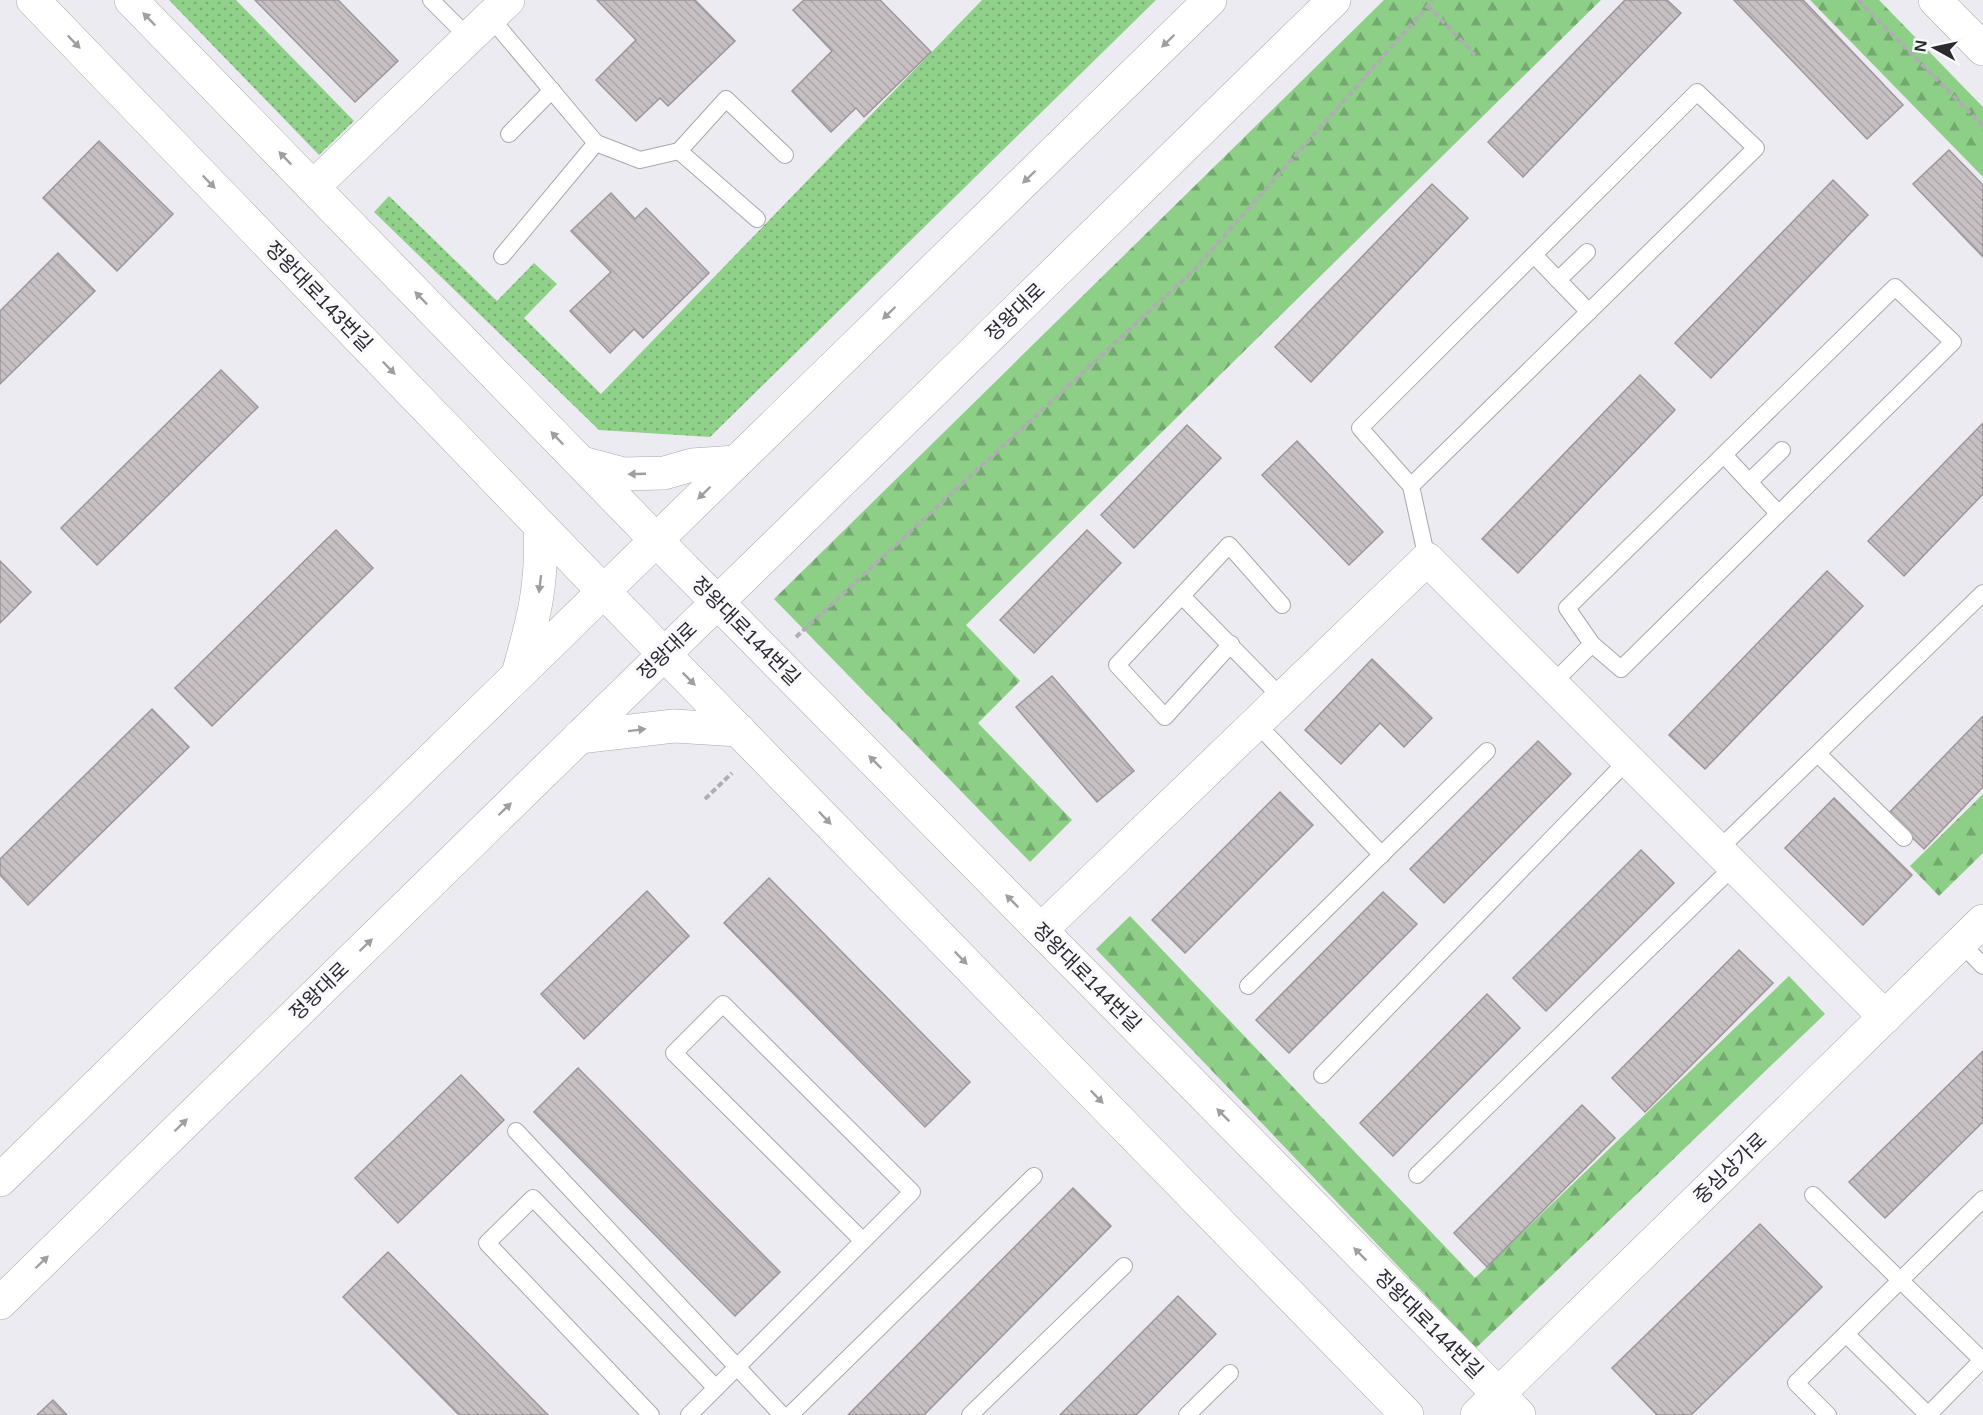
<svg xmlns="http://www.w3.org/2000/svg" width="1983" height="1415" font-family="Helvetica,'Noto Sans KR',sans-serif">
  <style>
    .forest { fill: url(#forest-firs) }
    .park { fill: url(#park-dots) }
    .building { fill: url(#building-back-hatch); stroke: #9c9599; stroke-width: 1.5 }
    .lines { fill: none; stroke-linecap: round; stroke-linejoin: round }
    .lane-casing { stroke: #a9a7ad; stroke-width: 18 }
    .street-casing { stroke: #a9a7ad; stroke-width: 34 }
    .secondary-casing { stroke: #a9a7ad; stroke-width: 34 }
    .path { stroke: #afadb3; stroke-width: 4; stroke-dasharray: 6 3; stroke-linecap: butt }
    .lane { stroke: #fff; stroke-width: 16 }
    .street { stroke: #fff; stroke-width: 33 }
    .secondary { stroke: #fff; stroke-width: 33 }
    .oneway { fill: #a09fa0 }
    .labels { text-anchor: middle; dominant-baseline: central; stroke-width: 6; stroke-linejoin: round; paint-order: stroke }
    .street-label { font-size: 20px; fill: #2b2a2d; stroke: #faf9fe }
  </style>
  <defs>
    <pattern id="forest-firs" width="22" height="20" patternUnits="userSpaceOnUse" patternTransform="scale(1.5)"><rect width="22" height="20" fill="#8dcf86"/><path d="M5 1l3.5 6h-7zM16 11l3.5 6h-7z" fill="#73a86e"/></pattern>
    <pattern id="park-dots" width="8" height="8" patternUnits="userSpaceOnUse" patternTransform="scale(1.5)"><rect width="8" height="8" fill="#90d189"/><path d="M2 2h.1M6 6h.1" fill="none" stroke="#76aa70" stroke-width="1.8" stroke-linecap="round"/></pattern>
    <pattern id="building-back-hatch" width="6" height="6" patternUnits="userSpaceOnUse" patternTransform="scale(1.5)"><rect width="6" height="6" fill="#c7c0c3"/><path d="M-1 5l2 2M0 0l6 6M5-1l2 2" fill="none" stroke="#aba5a8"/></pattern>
  </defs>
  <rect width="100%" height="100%" fill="#edebf2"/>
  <g class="forest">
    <polygon points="1384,0 1601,0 966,625 1020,681 978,723 1072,820 1030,862 774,599"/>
    <polygon points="1810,0 1879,0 1983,107 1983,177"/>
    <polygon points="1983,794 1983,853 1939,896 1910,866"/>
    <polygon points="1130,916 1475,1278 1789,976 1825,1014 1476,1348 1096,949"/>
  </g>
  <g class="park">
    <polygon points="169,0 236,0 354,121 319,155"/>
    <polygon points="982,0 1156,0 710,437 599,430 374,212 389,196 497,301 534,263 557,284 524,318 601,394"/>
  </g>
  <g class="building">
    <polygon points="255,0 338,0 398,61 355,102"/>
    <polygon points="597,0 695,0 735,41 668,106 660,98 636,121 596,80 636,40"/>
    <polygon points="804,0 880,0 931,52 864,117 856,108 831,132 792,91 832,51 793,10"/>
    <polygon points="1625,0 1667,0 1681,13 1523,177 1488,142"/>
    <polygon points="1734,0 1803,0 1903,105 1867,139"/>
    <polygon points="99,141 173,214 117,271 43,198"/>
    <polygon points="1949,150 1983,185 1983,257 1913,184"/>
    <polygon points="1833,180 1868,215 1711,378 1675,343"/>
    <polygon points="1432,184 1468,218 1311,382 1275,347"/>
    <polygon points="611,193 635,219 646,208 709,273 643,338 634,329 610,353 570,311 611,272 571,231"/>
    <polygon points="58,253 95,291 0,384 0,311"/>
    <polygon points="221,370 258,407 97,565 61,528"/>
    <polygon points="1640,375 1675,410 1518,573 1482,539"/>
    <polygon points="1983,423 1983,494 1904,576 1868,541"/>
    <polygon points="1187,425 1221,458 1134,548 1101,515"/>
    <polygon points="1297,441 1383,532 1349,565 1262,475"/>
    <polygon points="336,530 373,568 212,726 175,688"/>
    <polygon points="1087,530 1121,563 1034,653 1000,620"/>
    <polygon points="0,561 31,592 0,623"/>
    <polygon points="1827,571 1863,606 1705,769 1669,735"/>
    <polygon points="1372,659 1432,718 1404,747 1380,723 1341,764 1305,730"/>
    <polygon points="1052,676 1134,771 1097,802 1016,707"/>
    <polygon points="152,709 189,747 28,905 0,875 0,859"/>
    <polygon points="1983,716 1983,787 1924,849 1888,814"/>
    <polygon points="1538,741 1571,774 1444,903 1410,869"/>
    <polygon points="1280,792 1313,825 1185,953 1152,920"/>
    <polygon points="1834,798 1912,875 1863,925 1785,848"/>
    <polygon points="1641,850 1674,883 1546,1011 1513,978"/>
    <polygon points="769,878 970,1082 925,1127 724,923"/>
    <polygon points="647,891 689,936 584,1039 541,994"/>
    <polygon points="1383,892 1417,924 1289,1053 1256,1020"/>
    <polygon points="1739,950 1773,983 1645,1112 1612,1078"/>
    <polygon points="1487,994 1520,1028 1393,1156 1360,1123"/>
    <polygon points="1983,1051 1983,1122 1885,1218 1849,1182"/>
    <polygon points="578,1068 780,1272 735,1316 534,1112"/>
    <polygon points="461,1075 504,1120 398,1223 355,1178"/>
    <polygon points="1582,1105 1615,1138 1487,1267 1454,1233"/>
    <polygon points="1073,1188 1111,1226 924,1415 848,1415"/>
    <polygon points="1760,1224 1822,1287 1691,1415 1657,1415 1612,1368"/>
    <polygon points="388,1252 548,1415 459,1415 343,1297"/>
    <polygon points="1178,1296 1216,1334 1136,1415 1060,1415"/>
    <polygon points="53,1400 67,1415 37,1415"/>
  </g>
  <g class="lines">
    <g class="lane-casing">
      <g id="lane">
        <polyline points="431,0 468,37"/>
        <polyline points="490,17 596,143 640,160 679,151 726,99 785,155"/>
        <polyline points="509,134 552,90"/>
        <polyline points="679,151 757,219"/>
        <polyline points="1534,255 1589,312"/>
        <polyline points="502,256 596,143"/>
        <polyline points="1558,280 1587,252"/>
        <polyline points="1724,455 1778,513"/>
        <polyline points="1749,482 1782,450"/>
        <polyline points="1411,486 1756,148 1697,92 1360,428 1411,486 1427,559"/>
        <polyline points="1182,596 1282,698"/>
        <polyline points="1231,644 1165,717 1117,665 1229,545 1282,605"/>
        <polyline points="1552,684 1592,644 1621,669 1953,342 1895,287 1567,608 1592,644"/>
        <polyline points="1256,723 1382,855"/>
        <polyline points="1818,754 1904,838"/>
        <polyline points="1718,850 1983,593"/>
        <polyline points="1961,943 1983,966"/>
        <polyline points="1248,986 1487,751"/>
        <polyline points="1322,1075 1628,760"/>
        <polyline points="516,1131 782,1415"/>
        <polyline points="1417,1175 1734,866"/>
        <polyline points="1813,1195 1982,1360"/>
        <polyline points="1846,1334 1928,1415 1983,1359"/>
        <polyline points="651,1415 487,1243 533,1198 716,1388"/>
        <polyline points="689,1415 912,1192 723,1004 674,1053 863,1241"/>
        <polyline points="790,1415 1034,1176"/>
        <polyline points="970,1415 1124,1266"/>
        <polyline points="1187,1415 1230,1373"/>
        <polyline points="1828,1415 1796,1383 1983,1199"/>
      </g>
    </g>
    <g class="street-casing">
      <g id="street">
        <polyline points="313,187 508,0"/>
        <polyline points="1041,930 1427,559 1885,1017"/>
      </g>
    </g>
    <g class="secondary-casing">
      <g id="secondary">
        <polyline points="33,0 664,654 1407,1415"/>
        <polyline points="131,0 656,540 1519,1415"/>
        <polyline points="1935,0 1983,49"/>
        <polyline points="582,463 623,474 664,473 692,465 736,462"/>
        <path d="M518,674C534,618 543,584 540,526"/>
        <polyline points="579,737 674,726 739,730"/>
        <polyline points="0,1180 1210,0"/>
        <polyline points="0,1303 1334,0"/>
        <polyline points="1477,1415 1983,921"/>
      </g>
    </g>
    <g class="path">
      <polyline points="1858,0 1983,126"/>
      <polyline points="1428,6 1475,55"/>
      <polyline points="796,637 1195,269 1433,0"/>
      <polyline points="705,799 732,773"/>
    </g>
    <use href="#lane" class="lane"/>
    <use href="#street" class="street"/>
    <use href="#secondary" class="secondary"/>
  </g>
  <defs><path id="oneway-solid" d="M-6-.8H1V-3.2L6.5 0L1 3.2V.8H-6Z" transform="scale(1.5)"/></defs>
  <g class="oneway">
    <use href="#oneway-solid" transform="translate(149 19) rotate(-134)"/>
    <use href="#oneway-solid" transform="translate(1168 41) rotate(136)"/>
    <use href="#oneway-solid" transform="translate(74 42) rotate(46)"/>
    <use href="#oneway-solid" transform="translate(285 158) rotate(-134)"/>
    <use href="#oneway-solid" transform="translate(1029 177) rotate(136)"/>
    <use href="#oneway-solid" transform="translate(209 182) rotate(46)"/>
    <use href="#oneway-solid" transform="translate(421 298) rotate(-134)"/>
    <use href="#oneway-solid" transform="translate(889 313) rotate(136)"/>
    <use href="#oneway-solid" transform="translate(389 368) rotate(46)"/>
    <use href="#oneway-solid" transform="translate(557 438) rotate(-134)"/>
    <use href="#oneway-solid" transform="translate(637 474) rotate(178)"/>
    <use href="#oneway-solid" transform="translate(704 493) rotate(136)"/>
    <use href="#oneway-solid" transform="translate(540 584) rotate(97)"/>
    <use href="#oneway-solid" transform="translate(689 679) rotate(45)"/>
    <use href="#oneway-solid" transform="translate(637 730) rotate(-7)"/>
    <use href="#oneway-solid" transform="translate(875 762) rotate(-135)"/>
    <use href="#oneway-solid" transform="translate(505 809) rotate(-44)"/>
    <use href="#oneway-solid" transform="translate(825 818) rotate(46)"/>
    <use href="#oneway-solid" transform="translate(1012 901) rotate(-135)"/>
    <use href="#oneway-solid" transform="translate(366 945) rotate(-44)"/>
    <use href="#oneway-solid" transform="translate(961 958) rotate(46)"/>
    <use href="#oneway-solid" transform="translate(1097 1097) rotate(46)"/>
    <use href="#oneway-solid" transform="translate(1223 1115) rotate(-135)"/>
    <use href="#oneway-solid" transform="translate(181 1125) rotate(-44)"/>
    <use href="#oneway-solid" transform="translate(1360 1254) rotate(-135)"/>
    <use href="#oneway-solid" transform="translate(42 1262) rotate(-44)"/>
  </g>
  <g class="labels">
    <g class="street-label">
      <text transform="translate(319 296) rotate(46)">정왕대로143번길</text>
      <text transform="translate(1015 312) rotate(-44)">정왕대로</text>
      <text transform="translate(746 631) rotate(45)">정왕대로144번길</text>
      <text transform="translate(667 651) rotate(-44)">정왕대로</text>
      <text transform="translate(1087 977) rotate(45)">정왕대로144번길</text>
      <text transform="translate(319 991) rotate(-44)">정왕대로</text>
      <text transform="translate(1730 1168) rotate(-44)">중심상가로</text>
      <text transform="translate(1429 1324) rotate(45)">정왕대로144번길</text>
    </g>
  </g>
  <g transform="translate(1935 48) rotate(278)" stroke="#faf9fe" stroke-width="4.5" paint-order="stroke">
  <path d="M0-4.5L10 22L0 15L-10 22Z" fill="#2b2a2d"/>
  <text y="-9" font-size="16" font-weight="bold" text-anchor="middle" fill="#2b2a2d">N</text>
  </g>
</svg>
